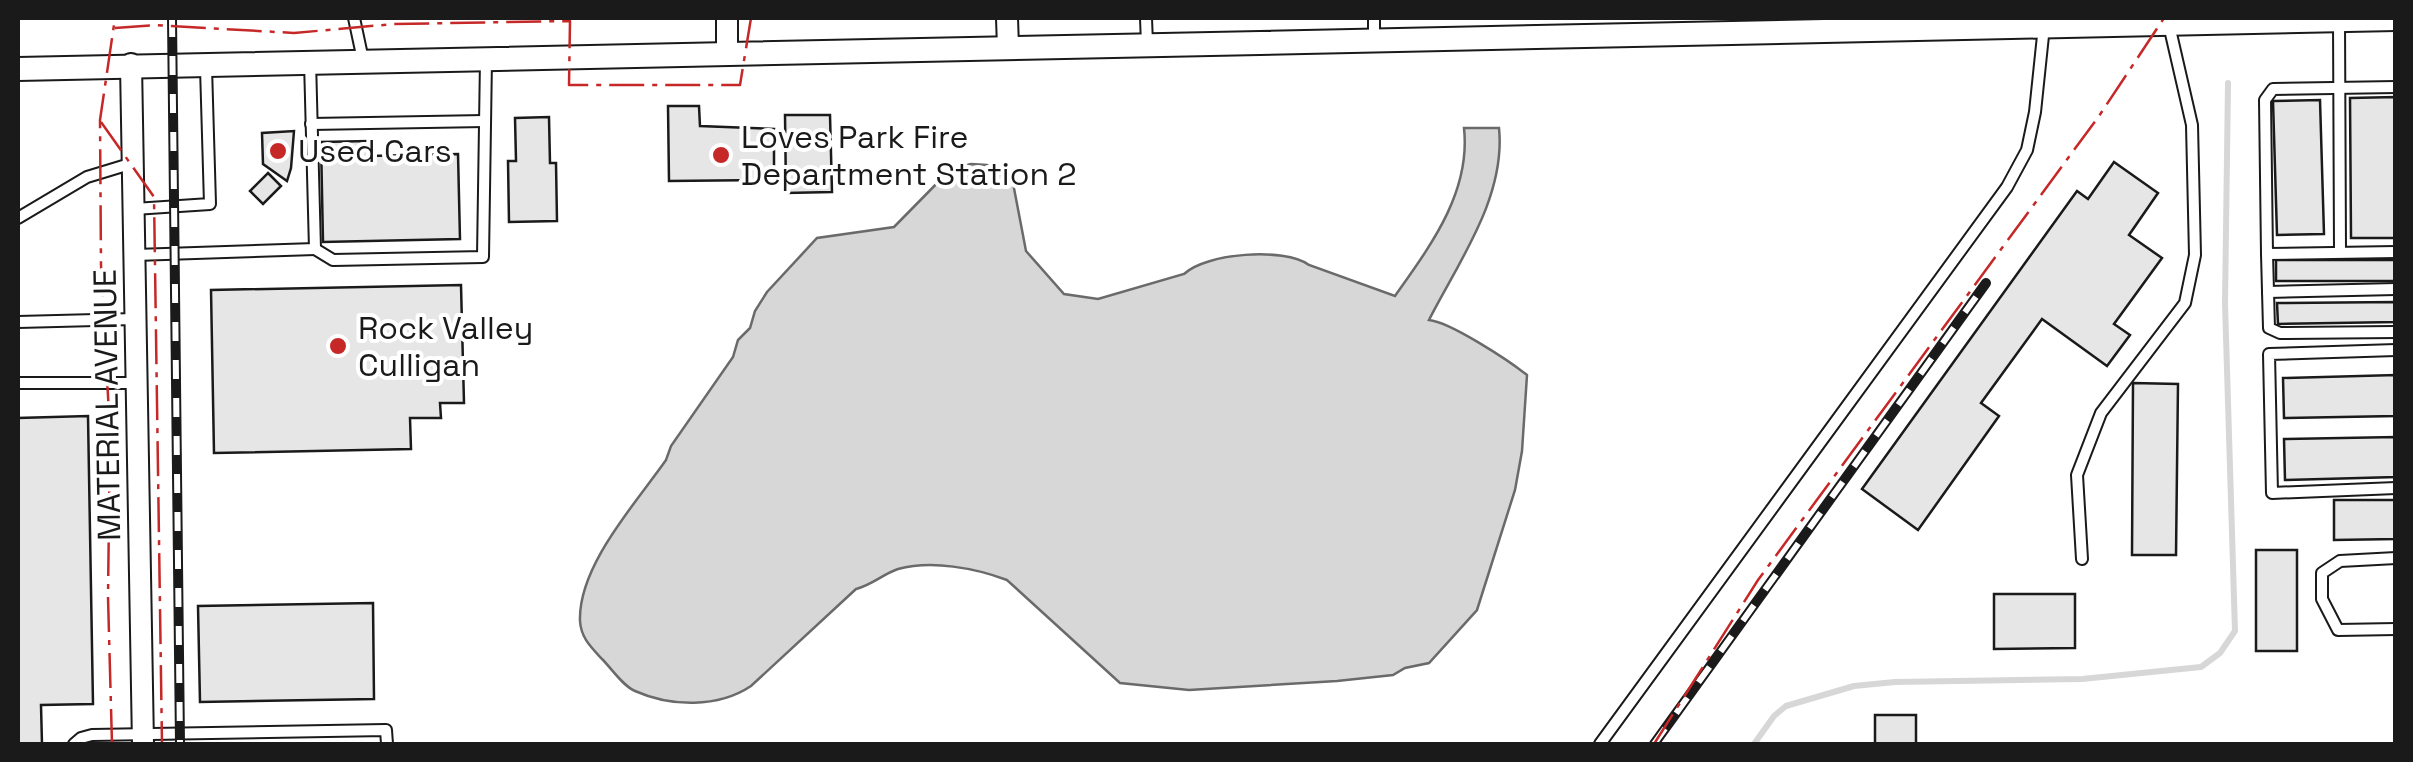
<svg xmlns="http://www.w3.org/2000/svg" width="2413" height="762" font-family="'Space Grotesk',sans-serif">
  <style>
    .water { fill: #d7d7d7; stroke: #6a6a6a; stroke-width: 2.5 }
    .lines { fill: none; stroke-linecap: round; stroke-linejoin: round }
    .stream { stroke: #d7d7d7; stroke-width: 6 }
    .building { fill: #e6e6e6; stroke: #1a1a1a; stroke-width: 2.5 }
    .service-casing { stroke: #1a1a1a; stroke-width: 14 }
    .minor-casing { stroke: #1a1a1a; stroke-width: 24 }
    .tertiary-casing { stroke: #1a1a1a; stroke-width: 26 }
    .service { stroke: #fff; stroke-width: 10 }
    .minor { stroke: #fff; stroke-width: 20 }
    .tertiary { stroke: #fff; stroke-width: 22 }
    .rail-casing { stroke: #1a1a1a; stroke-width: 10 }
    .rail { stroke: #fff; stroke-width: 6; stroke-dasharray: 19; stroke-linecap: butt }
    .power { stroke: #c62828; stroke-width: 2.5; stroke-dasharray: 35 8 5 8; stroke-linecap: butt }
    .poi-dot { fill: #c62828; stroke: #fff; stroke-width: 4 }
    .labels { text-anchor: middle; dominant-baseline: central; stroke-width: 8; stroke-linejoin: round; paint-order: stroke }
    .poi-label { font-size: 32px; fill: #1a1a1a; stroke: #fff; text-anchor: start }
    .street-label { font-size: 32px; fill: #1a1a1a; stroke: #fff }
  </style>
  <rect width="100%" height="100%" fill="#fff"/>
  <path class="water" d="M1464,128H1499C1506,197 1459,261 1429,320C1450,322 1508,360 1527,375L1522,451L1515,490L1477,610L1429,663L1405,668L1393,675L1337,681L1189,690L1120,683L1007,580C975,568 932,560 898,569C883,574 872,585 856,589L751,686C718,708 671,707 635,691C623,686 612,669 602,659C591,647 581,638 580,621C578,566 636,503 666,460L671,446L733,357L738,340L750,328L755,311L767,292L817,238L894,227L951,169L971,164L987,165L1013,183L1026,251L1064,294L1098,299L1184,274C1206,253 1284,247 1309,265L1395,296C1431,245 1471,192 1464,128Z"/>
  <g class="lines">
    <polyline class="stream" points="1754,744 1774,716 1786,706 1854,686 1895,682 2082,679 2201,667 2220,653 2235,631 2225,304 2228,83"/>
  </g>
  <g class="building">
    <polygon points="2396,97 2396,238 2351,238 2350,98"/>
    <polygon points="2320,100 2324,234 2277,235 2273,101"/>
    <polygon points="668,106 699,106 700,126 774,129 774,180 669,181"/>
    <polygon points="785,115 830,115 832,192 786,193"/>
    <polygon points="549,117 550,163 556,163 557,221 509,222 508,161 516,161 515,118"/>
    <polygon points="294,131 291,168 287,181 263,164 262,133"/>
    <polygon points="369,141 369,156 458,154 460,239 323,242 321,142"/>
    <polygon points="2114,162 2158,193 2129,235 2162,258 2114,324 2130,335 2107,366 2042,319 1981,403 1999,416 1918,530 1862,489 2077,191 2088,199"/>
    <polygon points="268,173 281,186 263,204 250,191"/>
    <rect x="2276" y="260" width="120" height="21"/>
    <polygon points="461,285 464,403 440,403 441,418 410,418 411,449 214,453 211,290"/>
    <polygon points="2396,302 2396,322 2278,324 2277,303"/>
    <polygon points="2396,375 2396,416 2284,418 2283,378"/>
    <polygon points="2133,383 2178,384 2176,555 2132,555"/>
    <polygon points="88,416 93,704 41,705 42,744 18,744 18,418"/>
    <polygon points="2396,437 2396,477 2285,480 2284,439"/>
    <polygon points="2334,500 2396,500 2396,539 2334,540"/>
    <rect x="2256" y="550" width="41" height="101"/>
    <polygon points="1994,594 2075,594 2075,648 1994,649"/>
    <polygon points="373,603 374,699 200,702 198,606"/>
    <rect x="1875" y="715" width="41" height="29"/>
  </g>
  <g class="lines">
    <g class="service-casing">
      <g id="service">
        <polyline points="354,18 363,60"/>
        <polyline points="1146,18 1147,44"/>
        <polyline points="2339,21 2340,251"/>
        <polyline points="1374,38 1374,18"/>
        <polyline points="2396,87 2273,89 2265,100 2267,254 2396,252"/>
        <polyline points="311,124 485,121"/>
        <polyline points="134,209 210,204 206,67"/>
        <polyline points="18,218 87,177 133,163"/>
        <polyline points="315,249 333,260 483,257 486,59"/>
        <polyline points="2267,254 2269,328 2280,333 2396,332"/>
        <polyline points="135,255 315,249 310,61"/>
        <polyline points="2268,292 2396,289"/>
        <polyline points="18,322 135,319"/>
        <polyline points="2396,350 2269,354 2272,493 2396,488"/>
        <polyline points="18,383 137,383"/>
        <polyline points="2396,558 2340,561 2322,573 2322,599 2338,630 2396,629"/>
        <polyline points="2082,559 2077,475 2101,413 2185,303 2195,255 2192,125 2169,25"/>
        <polyline points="74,744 81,738 92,735 386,730 387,744"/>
        <polyline points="1600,744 2007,187 2027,150 2035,112 2044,26"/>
      </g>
    </g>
    <g class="minor-casing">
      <g id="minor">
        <polyline points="1007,18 1008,47"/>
        <polyline points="727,52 727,18"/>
        <polyline points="131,64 143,744"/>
      </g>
    </g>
    <g class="tertiary-casing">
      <polyline id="tertiary" points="18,69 2396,19"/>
    </g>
    <use href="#service" class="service"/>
    <use href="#minor" class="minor"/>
    <use href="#tertiary" class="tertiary"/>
    <g class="rail-casing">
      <g id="rail">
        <polyline points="172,18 180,744"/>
        <polyline points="1654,744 1986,283"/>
      </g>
    </g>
    <use href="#rail" class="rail"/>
    <g class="power">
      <polyline points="115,28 155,25 294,33 394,24 570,21 569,85 740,85 751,18"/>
      <polyline points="101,122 154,197 162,744"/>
      <polyline points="112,744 108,597 110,433 101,265 100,120 115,18"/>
      <polyline points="1654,744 1758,580 2099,116 2164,18"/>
    </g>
  </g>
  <g class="poi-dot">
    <circle cx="278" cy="151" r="10"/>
    <circle cx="721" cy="155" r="10"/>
    <circle cx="338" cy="346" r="10"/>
  </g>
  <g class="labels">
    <g class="poi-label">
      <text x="741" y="137">Loves Park Fire<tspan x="741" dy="37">Department Station 2</tspan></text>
      <text x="298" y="151">Used Cars</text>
      <text x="358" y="328">Rock Valley<tspan x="358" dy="37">Culligan</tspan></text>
    </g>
    <g class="street-label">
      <text transform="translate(107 405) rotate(-91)">MATERIAL AVENUE</text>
    </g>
  </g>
  <rect width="2413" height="762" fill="none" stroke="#1a1a1a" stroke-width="40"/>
</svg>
